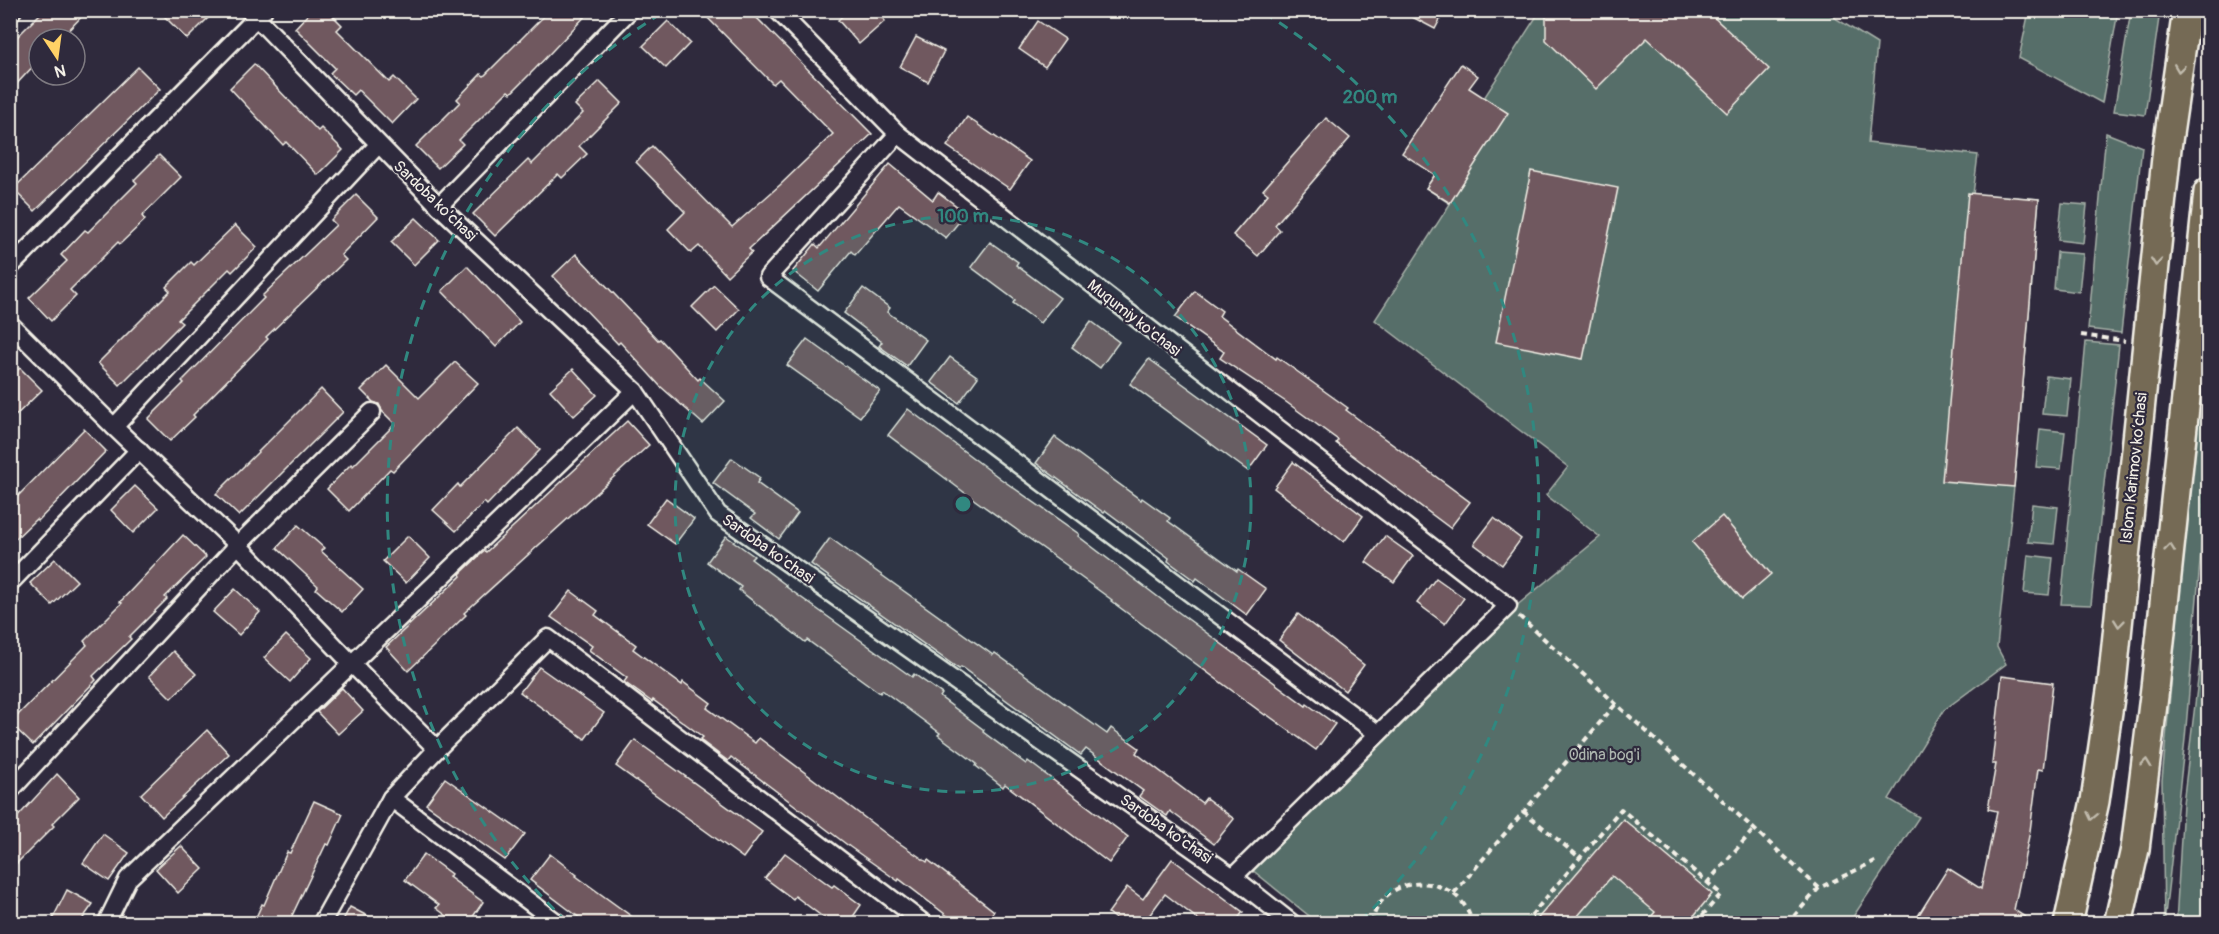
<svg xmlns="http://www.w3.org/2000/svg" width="2219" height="934" font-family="Pangolin,sans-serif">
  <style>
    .green { fill: #576e69; stroke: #a6b0a8; stroke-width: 1.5 }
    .building { fill: #6f595f; stroke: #f4f1e8; stroke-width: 1.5 }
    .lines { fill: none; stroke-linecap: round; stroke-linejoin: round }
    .minor-casing { stroke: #f4f1e8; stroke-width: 21 }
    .primary-casing { stroke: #f4f1e8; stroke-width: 32 }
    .path { stroke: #f4f1e8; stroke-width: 4; stroke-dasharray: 6 4.5; stroke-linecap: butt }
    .minor { stroke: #2f2a3d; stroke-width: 16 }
    .primary { stroke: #756a55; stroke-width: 27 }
    .oneway { stroke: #c1bbad }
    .ring { fill: none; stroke: #318880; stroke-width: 3; stroke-dasharray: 10 8 }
    .labels { text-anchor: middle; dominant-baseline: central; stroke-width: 4.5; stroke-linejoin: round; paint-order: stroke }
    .street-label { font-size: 16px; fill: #f4f1e8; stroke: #2f2a3d }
    .park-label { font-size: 16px; fill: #adb6af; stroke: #2f2a3d }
    .centre { fill: #318880; stroke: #2f2a3d; stroke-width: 3 }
    .ring-label { font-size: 18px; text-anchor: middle; font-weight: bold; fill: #318880; stroke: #2f2a3d; stroke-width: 4.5; stroke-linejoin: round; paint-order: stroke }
  </style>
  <rect width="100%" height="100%" fill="#2f2a3d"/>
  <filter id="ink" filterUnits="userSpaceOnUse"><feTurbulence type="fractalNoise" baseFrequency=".0167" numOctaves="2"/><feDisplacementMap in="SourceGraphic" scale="12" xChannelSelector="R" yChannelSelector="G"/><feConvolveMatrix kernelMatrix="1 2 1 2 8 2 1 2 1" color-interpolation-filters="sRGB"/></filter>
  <g filter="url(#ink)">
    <g class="green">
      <polygon points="1540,11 1824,11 1877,44 1868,143 1978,155 1973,194 2039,199 2014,487 1997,647 2006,664 1944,710 1889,799 1919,817 1849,923 1318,923 1251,869 1504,616 1600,537 1546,495 1568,467 1375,320 1450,204 1426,188"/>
      <polygon points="2029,11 2118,11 2102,103 2019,58"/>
      <polygon points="2131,11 2160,11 2145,115 2114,111"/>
      <polygon points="2106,133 2142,147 2121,333 2088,329"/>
      <polygon points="2062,203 2087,205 2083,243 2058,240"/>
      <polygon points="2057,252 2083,254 2079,292 2054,289"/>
      <polygon points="2086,342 2119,345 2091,605 2061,604"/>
      <polygon points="2208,370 2208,468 2185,739 2164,924 2162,780 2200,377"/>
      <polygon points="2046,376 2071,379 2067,416 2042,414"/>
      <polygon points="2040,429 2065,432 2061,469 2036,467"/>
      <polygon points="2032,504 2058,507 2054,544 2028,542"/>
      <polygon points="2028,555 2053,558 2049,595 2024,593"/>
      <polygon points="2208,597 2208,923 2176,923 2183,804"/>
    </g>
    <g class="building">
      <polygon points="44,10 88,10 60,39 39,39 39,60 10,91 10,44"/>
      <polygon points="158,10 216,10 187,39"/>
      <polygon points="312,10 327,10 342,25 337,30 389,82 394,77 416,99 392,124 358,90 353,95 330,73 335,68 295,28"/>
      <polygon points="550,10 591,10 535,69 511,93 508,91 459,140 463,144 438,168 416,146 460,102 457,99 481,74 484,76"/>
      <polygon points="700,10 749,10 872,134 749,249 752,252 727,276 699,246 691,253 668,229 685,212 636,162 652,146 732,227 780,185 833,134 779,79 773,84"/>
      <polygon points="849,10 876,10 885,21 859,44 838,20"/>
      <polygon points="1399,10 1445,10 1435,29"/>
      <polygon points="1546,10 1706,10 1769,69 1727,113 1647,38 1596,89 1546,40"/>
      <polygon points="668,21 690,43 666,68 643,46"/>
      <polygon points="1038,21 1065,39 1045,67 1019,49"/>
      <polygon points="916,37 944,51 928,82 900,67"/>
      <polygon points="254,64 318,131 321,128 343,150 318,175 286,142 283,145 230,88"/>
      <polygon points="1461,64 1478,76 1469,88 1508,113 1450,203 1426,188 1435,175 1402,153"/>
      <polygon points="138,67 160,89 35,211 13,189"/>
      <polygon points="600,81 622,103 579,146 587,154 562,178 558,174 495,236 473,214 528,160 532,164 583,113 575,105"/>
      <polygon points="967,117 1030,161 1010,189 947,146"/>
      <polygon points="1326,118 1350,138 1275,225 1280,230 1258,256 1233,235 1268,194 1263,190"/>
      <polygon points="159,155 181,177 142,216 145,220 120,244 118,242 70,290 76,296 51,321 29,298 67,261 61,255 85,230 88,232 137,183 134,180"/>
      <polygon points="890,164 933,200 938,192 966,213 946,238 899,204 855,255 851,251 818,291 793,271 815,244 819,248"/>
      <polygon points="1531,171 1618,188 1583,359 1496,342"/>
      <polygon points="1968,193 2039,199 2014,487 1942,481"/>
      <polygon points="356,195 378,217 341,255 346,260 266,337 268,339 193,415 195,417 170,441 148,419 184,383 182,381 264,298 262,296 336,225 331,220"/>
      <polygon points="416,218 439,240 414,265 391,242"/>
      <polygon points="235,225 257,247 232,272 229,269 178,320 182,323 120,385 98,363 170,291 166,287 191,262 194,265"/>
      <polygon points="990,242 1018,262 1016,265 1060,298 1040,323 1013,303 1015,300 971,267"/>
      <polygon points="576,254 658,340 660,339 698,380 700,378 725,401 703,424 660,386 620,342 618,344 553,276"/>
      <polygon points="467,266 520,322 496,347 442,291"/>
      <polygon points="714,285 739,309 717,332 692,307"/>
      <polygon points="863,288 890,308 887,312 926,340 907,366 879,346 882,342 844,313"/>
      <polygon points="1195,291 1222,311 1219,316 1276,359 1277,357 1348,408 1346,410 1470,502 1450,528 1336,443 1338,440 1286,402 1220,358 1224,352 1175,317"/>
      <polygon points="1091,321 1119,342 1100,368 1072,347"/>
      <polygon points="807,339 880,391 860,417 787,365"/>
      <polygon points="950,357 978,377 959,403 931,382"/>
      <polygon points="1149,359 1267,445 1248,471 1130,384"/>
      <polygon points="455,362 478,383 393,471 390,469 349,511 327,489 351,464 353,466 395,424 382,411 379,404 373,402 361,390 386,365 419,398"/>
      <polygon points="20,368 42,390 10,421 10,377"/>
      <polygon points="573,369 597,395 574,416 550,390"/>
      <polygon points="321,389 343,412 239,516 216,494"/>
      <polygon points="908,409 1001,479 1079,534 1078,536 1166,603 1306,706 1307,704 1335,724 1316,750 1266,714 1265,715 1111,601 1112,600 1068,568 1069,567 965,493 888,435"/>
      <polygon points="627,421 649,445 464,613 466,615 408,671 386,647 461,576 460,574 480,555 485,551 486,552"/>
      <polygon points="518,428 540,450 487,505 484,502 456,531 433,510 458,484 460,487"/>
      <polygon points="84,429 106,451 38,521 36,519 10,544 10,504"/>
      <polygon points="1055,437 1141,500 1142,498 1170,518 1168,521 1237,571 1238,569 1266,589 1247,615 1197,578 1195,581 1168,561 1169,558 1106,511 1104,513 1036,463"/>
      <polygon points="732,458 760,478 757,483 798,513 779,539 751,518 755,514 713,483"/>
      <polygon points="1293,462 1363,516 1344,542 1274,488"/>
      <polygon points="135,486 158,508 133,533 111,510"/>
      <polygon points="666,498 694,519 675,544 647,524"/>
      <polygon points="1722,516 1771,574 1742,599 1692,542"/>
      <polygon points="1494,518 1521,539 1502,565 1474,544"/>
      <polygon points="298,525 324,548 321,551 363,589 342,612 316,589 318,586 277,548"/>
      <polygon points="183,535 206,557 165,597 167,599 129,637 131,639 93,676 96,680 33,745 10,723 87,645 84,641 122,603 120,602"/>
      <polygon points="408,536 430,558 406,583 383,561"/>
      <polygon points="726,536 754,556 751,559 786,585 785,586 912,677 914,674 942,694 940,697 984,730 983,732 1026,764 1028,761 1128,837 1109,863 1005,784 1003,787 976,766 977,764 938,735 940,733 882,690 880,693 807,640 805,642 739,590 741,587 707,562"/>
      <polygon points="1385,536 1413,556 1394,582 1366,562"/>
      <polygon points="830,538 993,655 995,653 1107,734 1111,728 1139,748 1136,753 1202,803 1206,798 1234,819 1214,844 1170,811 1167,816 1139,796 1143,791 1086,749 1081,755 961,667 959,669 811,564"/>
      <polygon points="55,559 77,581 52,605 30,583"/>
      <polygon points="1436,578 1464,598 1445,624 1417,603"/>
      <polygon points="235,589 260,612 239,635 213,612"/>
      <polygon points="571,591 598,611 595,615 636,645 633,649 682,685 683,682 711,703 707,708 755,743 759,738 889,836 927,862 928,860 994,911 985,924 958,924 899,879 898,881 850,847 731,757 728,761 700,740 703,737 653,700 652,702 624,682 627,678 589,650 592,646 551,617"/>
      <polygon points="1298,614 1364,665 1345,691 1279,640"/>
      <polygon points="286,635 311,658 290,682 264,658"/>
      <polygon points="173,651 196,674 171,698 149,676"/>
      <polygon points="539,667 604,713 585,739 520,692"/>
      <polygon points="2002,676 2053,683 2043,770 2038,769 2030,831 2014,910 2036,924 1913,924 1948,868 1981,889 1997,811 1988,809 1996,764 1992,764"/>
      <polygon points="342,688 363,711 338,734 317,712"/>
      <polygon points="207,730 229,754 162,817 141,794"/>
      <polygon points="635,740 762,832 743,858 616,766"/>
      <polygon points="57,774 79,797 52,824 54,826 10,870 10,825"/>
      <polygon points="445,778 525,834 505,860 426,804"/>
      <polygon points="314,801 343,814 329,845 326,844 288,924 253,924 262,904 264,905 287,852 290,853"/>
      <polygon points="1623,819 1712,894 1687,924 1645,924 1655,912 1612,876 1571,924 1533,924"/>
      <polygon points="103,834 129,853 109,881 83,863"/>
      <polygon points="181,846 203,869 178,893 156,869"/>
      <polygon points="785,853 832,887 834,885 861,905 848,924 832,924 795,896 793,899 765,878"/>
      <polygon points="424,854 451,874 449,877 483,902 468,924 458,924 436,908 439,905 405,880"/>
      <polygon points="550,854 577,875 576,876 642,924 587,924 572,912 530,880"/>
      <polygon points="1172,859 1243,912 1234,924 1204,924 1165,894 1143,924 1122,924 1108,913 1127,887 1143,899"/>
      <polygon points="67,890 93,904 79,924 50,924"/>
      <polygon points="350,907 383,924 341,924"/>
    </g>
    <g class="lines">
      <g class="minor-casing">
        <g id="minor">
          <polyline points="249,10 439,206 635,391 718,514 1233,877 1293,924"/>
          <polyline points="777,10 898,134 1508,606 1233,877"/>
          <polyline points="10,13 13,10"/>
          <polyline points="898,134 768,277 1378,734"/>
          <polyline points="439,206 630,10"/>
          <polyline points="10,267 263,11"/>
          <polyline points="10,324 114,427 238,545 352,664 437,749 391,798 321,924"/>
          <polyline points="114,427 378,145"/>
          <polyline points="10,583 139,450"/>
          <polyline points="437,749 548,638 925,924"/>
          <polyline points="10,791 238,545 372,412"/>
          <polyline points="391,798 559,924"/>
          <polyline points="106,924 128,879 635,391"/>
        </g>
      </g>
      <g class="primary-casing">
        <g id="primary">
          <polyline points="2068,924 2095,801 2112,684 2167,148 2187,10"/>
          <polyline points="2118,924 2135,849 2155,688 2208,192"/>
        </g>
      </g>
      <g class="path">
        <polyline points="2081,335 2125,341"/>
        <polyline points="1519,616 1819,888 1875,861"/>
        <polyline points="1523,811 1580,858"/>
        <polyline points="1707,883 1754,829"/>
        <polyline points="1454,893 1615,705"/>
        <path d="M1372,924C1379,870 1462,870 1472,924"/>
        <polyline points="1524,924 1621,809 1721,894 1695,924"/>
        <polyline points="1787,924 1819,888"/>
      </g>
      <use href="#minor" class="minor"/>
      <use href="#primary" class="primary"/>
    </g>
    <defs><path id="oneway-chevron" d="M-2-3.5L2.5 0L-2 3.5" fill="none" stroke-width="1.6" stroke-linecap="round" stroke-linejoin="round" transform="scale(1.5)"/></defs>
    <g class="oneway">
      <use href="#oneway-chevron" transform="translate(2179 68) rotate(98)"/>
      <use href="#oneway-chevron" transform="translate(2156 262) rotate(96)"/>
      <use href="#oneway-chevron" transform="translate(2170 548) rotate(-84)"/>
      <use href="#oneway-chevron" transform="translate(2119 623) rotate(96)"/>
      <use href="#oneway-chevron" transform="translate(2146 763) rotate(-83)"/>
      <use href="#oneway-chevron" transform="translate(2092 816) rotate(102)"/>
    </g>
  </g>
  <circle cx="963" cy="504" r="288" fill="#318880" fill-opacity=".12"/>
  <g class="ring">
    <circle cx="963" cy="504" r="288"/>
    <path d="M567 922A576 576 0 0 1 662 13M1264 13A576 576 0 0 1 1359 922"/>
  </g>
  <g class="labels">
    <g class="street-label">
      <text transform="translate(435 201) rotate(44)">Sardoba ko'chasi</text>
      <text transform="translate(1134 318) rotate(38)">Muqumiy ko'chasi</text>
      <text transform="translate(2134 468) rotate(-84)">Islom Karimov ko‘chasi</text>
      <text transform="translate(768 549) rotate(35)">Sardoba ko'chasi</text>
      <text transform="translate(1166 829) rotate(35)">Sardoba ko'chasi</text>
    </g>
    <g class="park-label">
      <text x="1604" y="755">Odina bog'i</text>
    </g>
  </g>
  <circle cx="963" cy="504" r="9" class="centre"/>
  <g class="ring-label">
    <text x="1370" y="103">200 m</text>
    <text x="963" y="222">100 m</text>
  </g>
  <rect width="2219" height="934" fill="none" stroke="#2f2a3d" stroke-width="36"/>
  <rect x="18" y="18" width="2183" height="898" fill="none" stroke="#f4f1e8" stroke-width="2" filter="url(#ink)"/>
  <g transform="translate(57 57) rotate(167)"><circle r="28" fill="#2f2a3d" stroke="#7e7a81" stroke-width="1.5"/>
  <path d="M0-4.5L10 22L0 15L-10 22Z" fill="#ffd166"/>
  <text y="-9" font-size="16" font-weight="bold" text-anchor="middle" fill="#f4f1e8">N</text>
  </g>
</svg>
